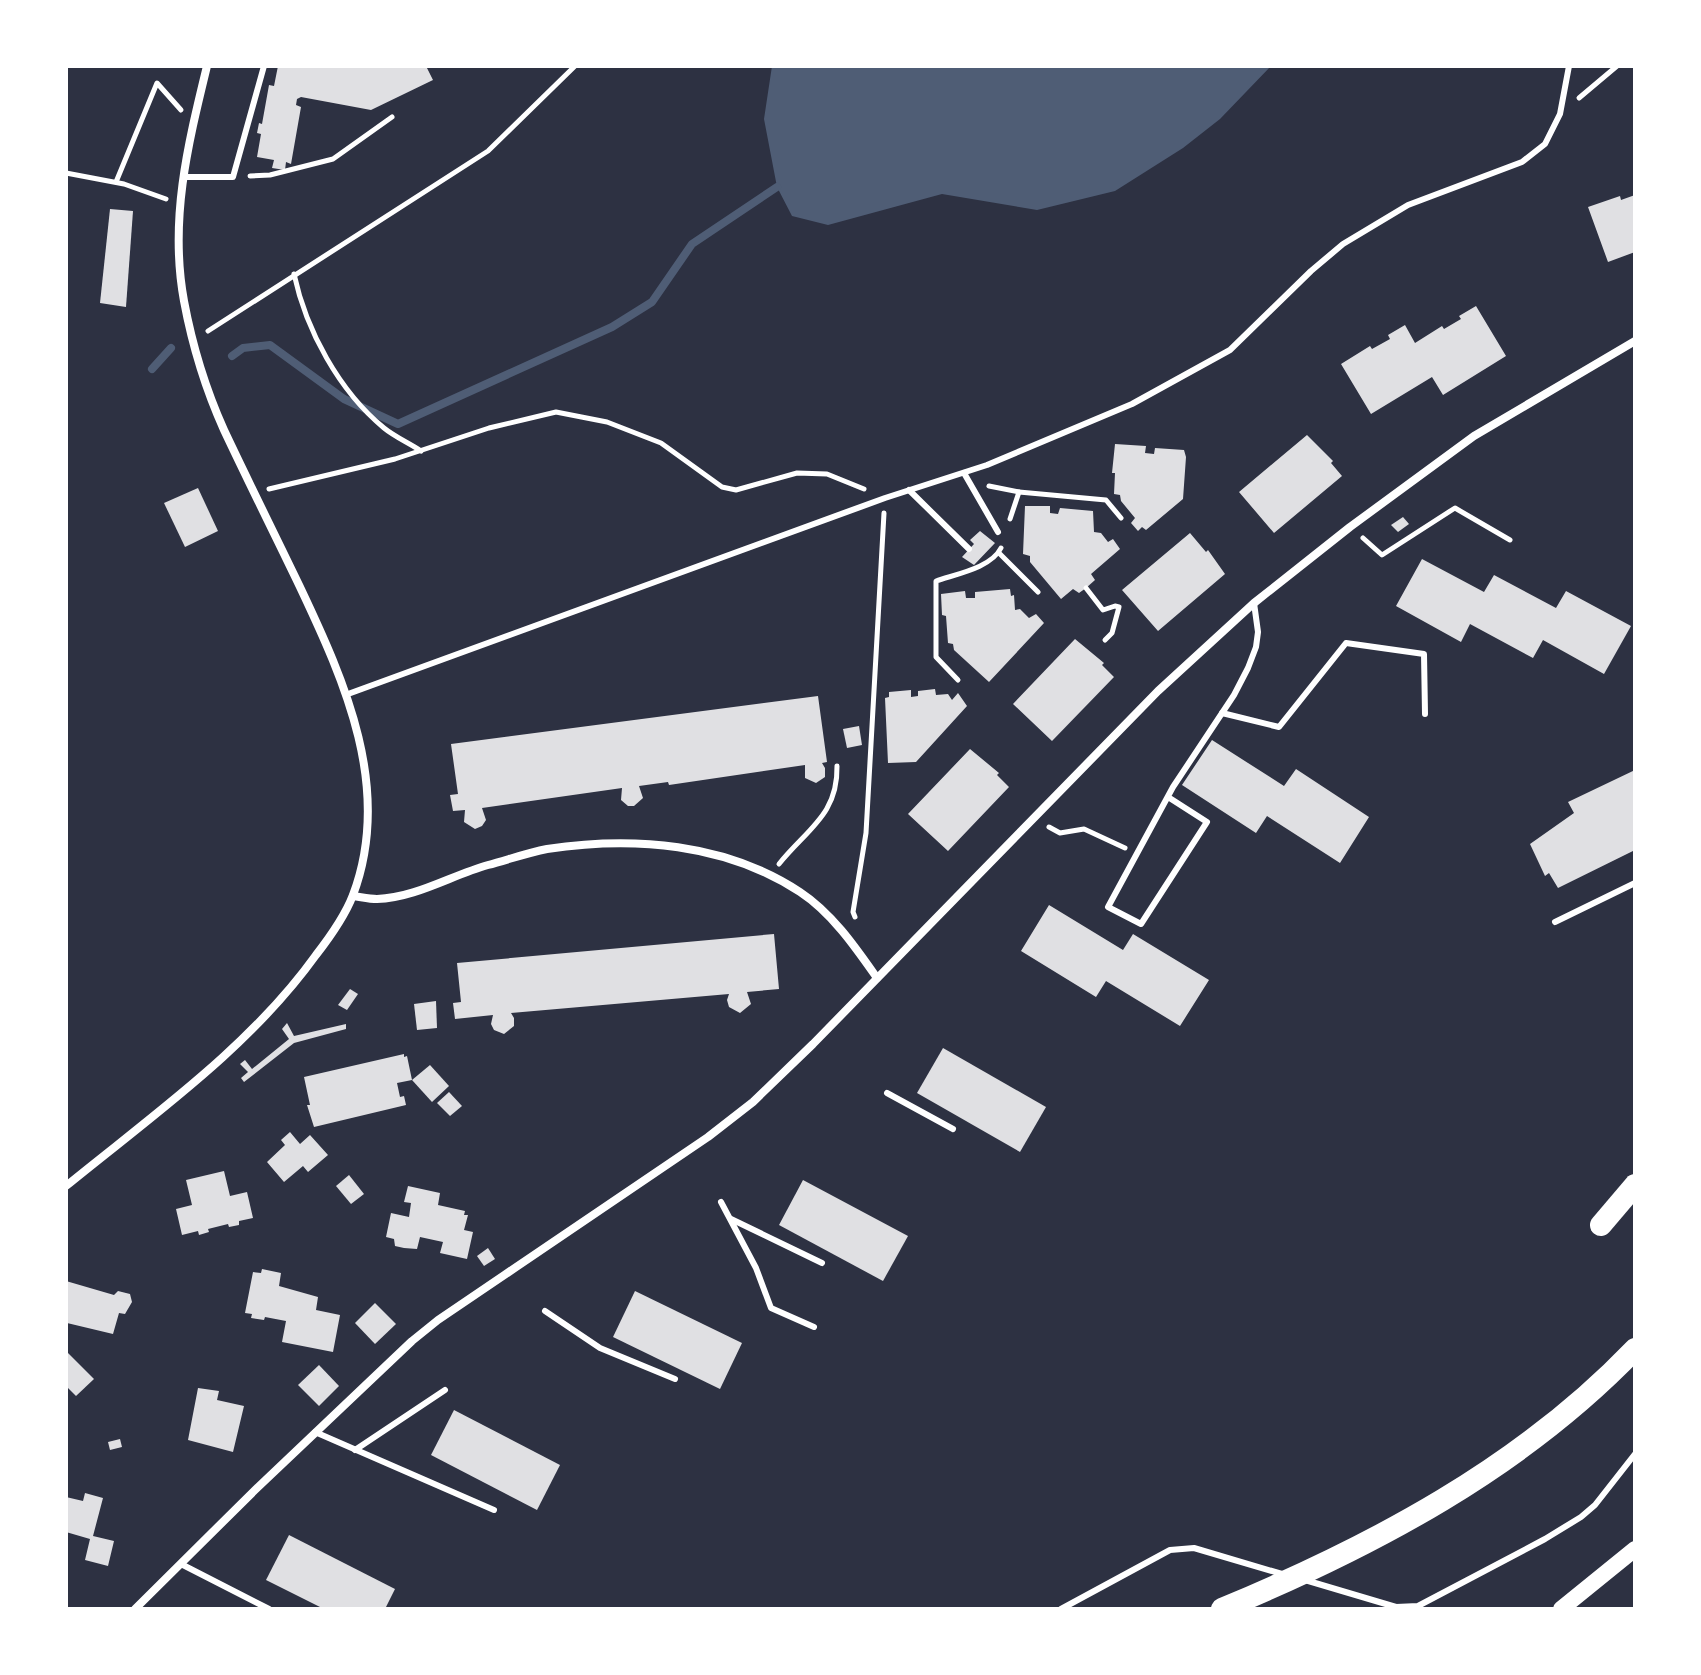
<svg xmlns="http://www.w3.org/2000/svg" width="1701" height="1675" font-family="'Asap Condensed',sans-serif">
  <style>
    .water { fill: #4f5d75 }
    .lines { fill: none; stroke-linecap: round; stroke-linejoin: round }
    .stream { stroke: #4f5d75; stroke-width: 8 }
    .building { fill: #e0e0e3 }
    .path { stroke: #fff; stroke-width: 5 }
    .service { stroke: #fff; stroke-width: 6 }
    .minor { stroke: #fff; stroke-width: 8 }
    .secondary { stroke: #fff; stroke-width: 16 }
    .trunk { stroke: #fff; stroke-width: 22 }
  </style>
  <rect width="100%" height="100%" fill="#2d3142"/>
  <polygon class="water" points="772,66 1271,66 1220,119 1183,148 1115,191 1037,210 942,194 828,225 792,216 777,187 764,119"/>
  <g class="lines">
    <g class="stream">
      <polyline points="232,356 243,348 270,345 344,399 398,424 612,327 652,302 692,244 777,187"/>
      <polyline points="152,369 171,348"/>
    </g>
  </g>
  <g class="building">
    <polygon points="278,66 426,66 433,80 371,110 301,97 297,99 296,105 301,107 291,164 286,162 285,170 272,168 274,160 257,157 261,134 257,133 259,123 262,124 269,85 274,86"/>
    <polygon points="1635,195 1635,252 1608,262 1588,207 1620,196 1621,200"/>
    <polygon points="110,209 133,211 126,307 100,303"/>
    <polygon points="1476,306 1506,356 1443,395 1432,377 1371,414 1341,364 1370,346 1372,349 1390,339 1388,335 1405,325 1415,343 1442,326 1444,329 1461,319 1459,316"/>
    <polygon points="1307,435 1333,461 1331,463 1342,476 1274,533 1239,492"/>
    <polygon points="1115,444 1146,446 1145,453 1154,454 1155,448 1184,450 1186,457 1183,499 1146,530 1142,527 1138,531 1131,523 1135,518 1121,501 1120,495 1114,494 1115,473 1112,473"/>
    <polygon points="198,488 218,531 185,547 164,503"/>
    <polygon points="1025,506 1050,506 1050,513 1058,514 1060,508 1093,511 1094,532 1101,533 1108,542 1113,539 1120,549 1091,574 1095,580 1086,588 1079,593 1073,589 1061,599 1030,562 1030,556 1023,554"/>
    <polygon points="1403,517 1409,524 1398,532 1391,525"/>
    <polygon points="980,531 995,543 974,565 962,557 974,544 970,540"/>
    <polygon points="1190,533 1206,552 1208,550 1225,574 1158,631 1122,590"/>
    <polygon points="1422,559 1484,592 1494,575 1556,608 1566,591 1631,626 1604,674 1543,640 1533,658 1470,624 1461,642 1396,606"/>
    <polygon points="1010,589 1011,596 1014,595 1015,610 1020,609 1029,618 1036,614 1044,623 989,682 954,650 953,644 948,643 946,616 942,615 941,594 965,591 966,598 975,598 975,592"/>
    <polygon points="1075,639 1104,663 1102,665 1114,677 1052,741 1013,704"/>
    <polygon points="935,689 936,695 948,694 952,700 958,693 967,706 916,762 888,763 885,698 889,697 889,692 911,690 911,697 918,696 918,691"/>
    <polygon points="818,696 827,762 822,763 825,768 825,777 816,783 805,778 805,765 669,785 668,782 639,786 643,798 634,806 628,806 621,800 622,788 482,808 486,820 482,826 475,829 464,822 465,810 453,811 450,795 458,794 451,744"/>
    <polygon points="859,726 862,745 847,748 843,729"/>
    <polygon points="1212,740 1284,786 1296,769 1369,817 1340,863 1267,816 1256,833 1182,785"/>
    <polygon points="970,749 999,773 997,775 1009,787 948,851 908,814"/>
    <polygon points="1635,770 1635,850 1558,888 1549,873 1545,876 1530,844 1574,813 1568,802"/>
    <polygon points="1049,905 1123,950 1133,934 1209,980 1180,1026 1106,981 1096,997 1021,951"/>
    <polygon points="774,934 779,989 747,992 751,1004 740,1013 729,1007 727,1000 729,994 511,1013 514,1018 514,1026 504,1034 494,1030 491,1024 493,1015 455,1019 453,1003 461,1002 457,963"/>
    <polygon points="350,989 358,994 347,1010 338,1005"/>
    <polygon points="436,1001 437,1028 417,1030 414,1004"/>
    <polygon points="287,1023 294,1036 346,1024 346,1029 294,1043 244,1082 241,1078 248,1072 240,1064 245,1060 252,1069 289,1039 282,1029"/>
    <polygon points="943,1048 1046,1107 1020,1152 917,1093"/>
    <polygon points="404,1054 404,1057 407,1056 412,1080 397,1083 400,1097 404,1096 406,1105 314,1127 307,1105 310,1105 304,1077"/>
    <polygon points="430,1065 449,1086 432,1102 412,1080"/>
    <polygon points="449,1092 462,1106 450,1116 437,1103"/>
    <polygon points="290,1132 300,1144 310,1135 328,1155 308,1172 303,1166 284,1182 267,1162 285,1145 281,1140"/>
    <polygon points="224,1171 230,1196 247,1192 253,1218 239,1221 239,1225 229,1227 228,1224 208,1229 209,1232 199,1235 198,1231 182,1235 176,1209 192,1205 186,1180"/>
    <polygon points="349,1175 364,1194 351,1204 336,1186"/>
    <polygon points="803,1180 908,1236 883,1281 779,1225"/>
    <polygon points="408,1186 440,1193 438,1205 465,1211 464,1215 468,1215 464,1230 473,1232 467,1259 440,1253 443,1242 420,1237 417,1249 404,1248 395,1246 394,1239 386,1237 391,1213 409,1217 411,1203 404,1202"/>
    <polygon points="488,1248 495,1259 484,1266 477,1256"/>
    <polygon points="262,1269 281,1273 279,1286 318,1297 316,1310 340,1315 333,1352 282,1342 286,1321 265,1317 264,1320 251,1318 252,1314 245,1313 253,1272 261,1273"/>
    <polygon points="66,1281 114,1295 118,1291 130,1294 132,1302 125,1314 119,1313 113,1334 67,1323"/>
    <polygon points="635,1291 742,1343 720,1389 613,1337"/>
    <polygon points="375,1303 396,1324 375,1344 355,1323"/>
    <polygon points="66,1351 94,1379 76,1396 66,1386"/>
    <polygon points="319,1365 339,1386 319,1406 298,1385"/>
    <polygon points="198,1388 219,1391 217,1400 244,1406 233,1452 188,1440"/>
    <polygon points="454,1410 560,1465 537,1510 431,1455"/>
    <polygon points="120,1439 122,1447 110,1450 108,1442"/>
    <polygon points="85,1493 103,1498 93,1536 114,1541 108,1566 85,1560 90,1539 66,1532 66,1497 83,1501"/>
    <polygon points="289,1535 395,1589 385,1609 324,1609 266,1580"/>
  </g>
  <g class="lines">
    <g class="path">
      <polyline points="1579,98 1617,66"/>
      <polyline points="66,173 124,184 166,199"/>
      <polyline points="250,176 270,175 333,159 392,117"/>
      <polyline points="116,182 157,83 181,110"/>
      <path d="M294,274C306,330 339,391 384,428C395,437 409,443 421,451"/>
      <polyline points="208,331 488,151 575,66"/>
      <polyline points="989,486 1019,492"/>
      <polyline points="269,489 395,459 489,428 556,412 607,422 661,443 722,487 736,490 797,473 827,474 864,489"/>
      <polyline points="1010,519 1019,492 1106,500 1121,518"/>
      <polyline points="1363,538 1382,555 1455,508 1510,540"/>
      <polyline points="999,553 1038,592"/>
      <polyline points="1086,588 1103,610 1115,606 1119,607 1112,633 1105,640"/>
      <path d="M958,680L936,657V581C956,574 991,568 1001,548"/>
      <polyline points="1049,827 1060,833 1084,829 1125,848"/>
      <path d="M779,864C807,829 838,815 837,766"/>
      <polyline points="855,917 853,912 866,833 884,513"/>
    </g>
    <g class="service">
      <polyline points="183,177 233,177 264,66"/>
      <polyline points="964,473 998,532"/>
      <polyline points="909,490 969,549"/>
      <polyline points="348,694 885,498 987,465 1132,404 1230,350 1311,271 1343,244 1408,205 1522,162 1545,144 1560,114 1569,66"/>
      <polyline points="1222,713 1279,727 1346,643 1424,654 1425,714"/>
      <polyline points="1168,797 1207,822 1141,924 1108,907 1173,787 1234,695 1248,668 1256,647 1258,632 1254,603"/>
      <polyline points="1555,922 1635,883"/>
      <polyline points="887,1093 953,1129"/>
      <polyline points="721,1202 756,1268 771,1308 814,1327"/>
      <polyline points="731,1219 822,1263"/>
      <polyline points="545,1311 600,1348 675,1379"/>
      <polyline points="315,1432 494,1510"/>
      <polyline points="355,1450 445,1390"/>
      <polyline points="181,1564 269,1609"/>
      <polyline points="1305,1580 1396,1607 1418,1606 1545,1539 1581,1517 1595,1505 1635,1454"/>
      <polyline points="1061,1609 1170,1550 1194,1548 1282,1574"/>
    </g>
    <g class="minor">
      <path d="M353,896C361,897 369,899 377,899C415,898 452,875 488,865C507,860 527,853 547,849C633,836 726,843 800,892C832,913 856,948 877,978"/>
      <path d="M66,1186C153,1115 250,1047 316,955C330,937 345,916 353,895C393,789 345,682 300,587C275,535 249,483 224,430C206,390 192,344 184,301C169,220 188,144 207,66"/>
      <polyline points="135,1609 255,1490 412,1341 438,1320 708,1137 753,1102 813,1044 1158,691 1254,603 1350,527 1474,436 1635,341"/>
    </g>
    <polyline class="secondary" points="1561,1609 1635,1549"/>
    <g class="trunk">
      <polyline points="1601,1225 1635,1185"/>
      <path d="M1222,1609C1373,1546 1521,1468 1635,1349"/>
    </g>
  </g>
  <rect width="1701" height="1675" fill="none" stroke="#ffffff" stroke-width="136"/>
</svg>
